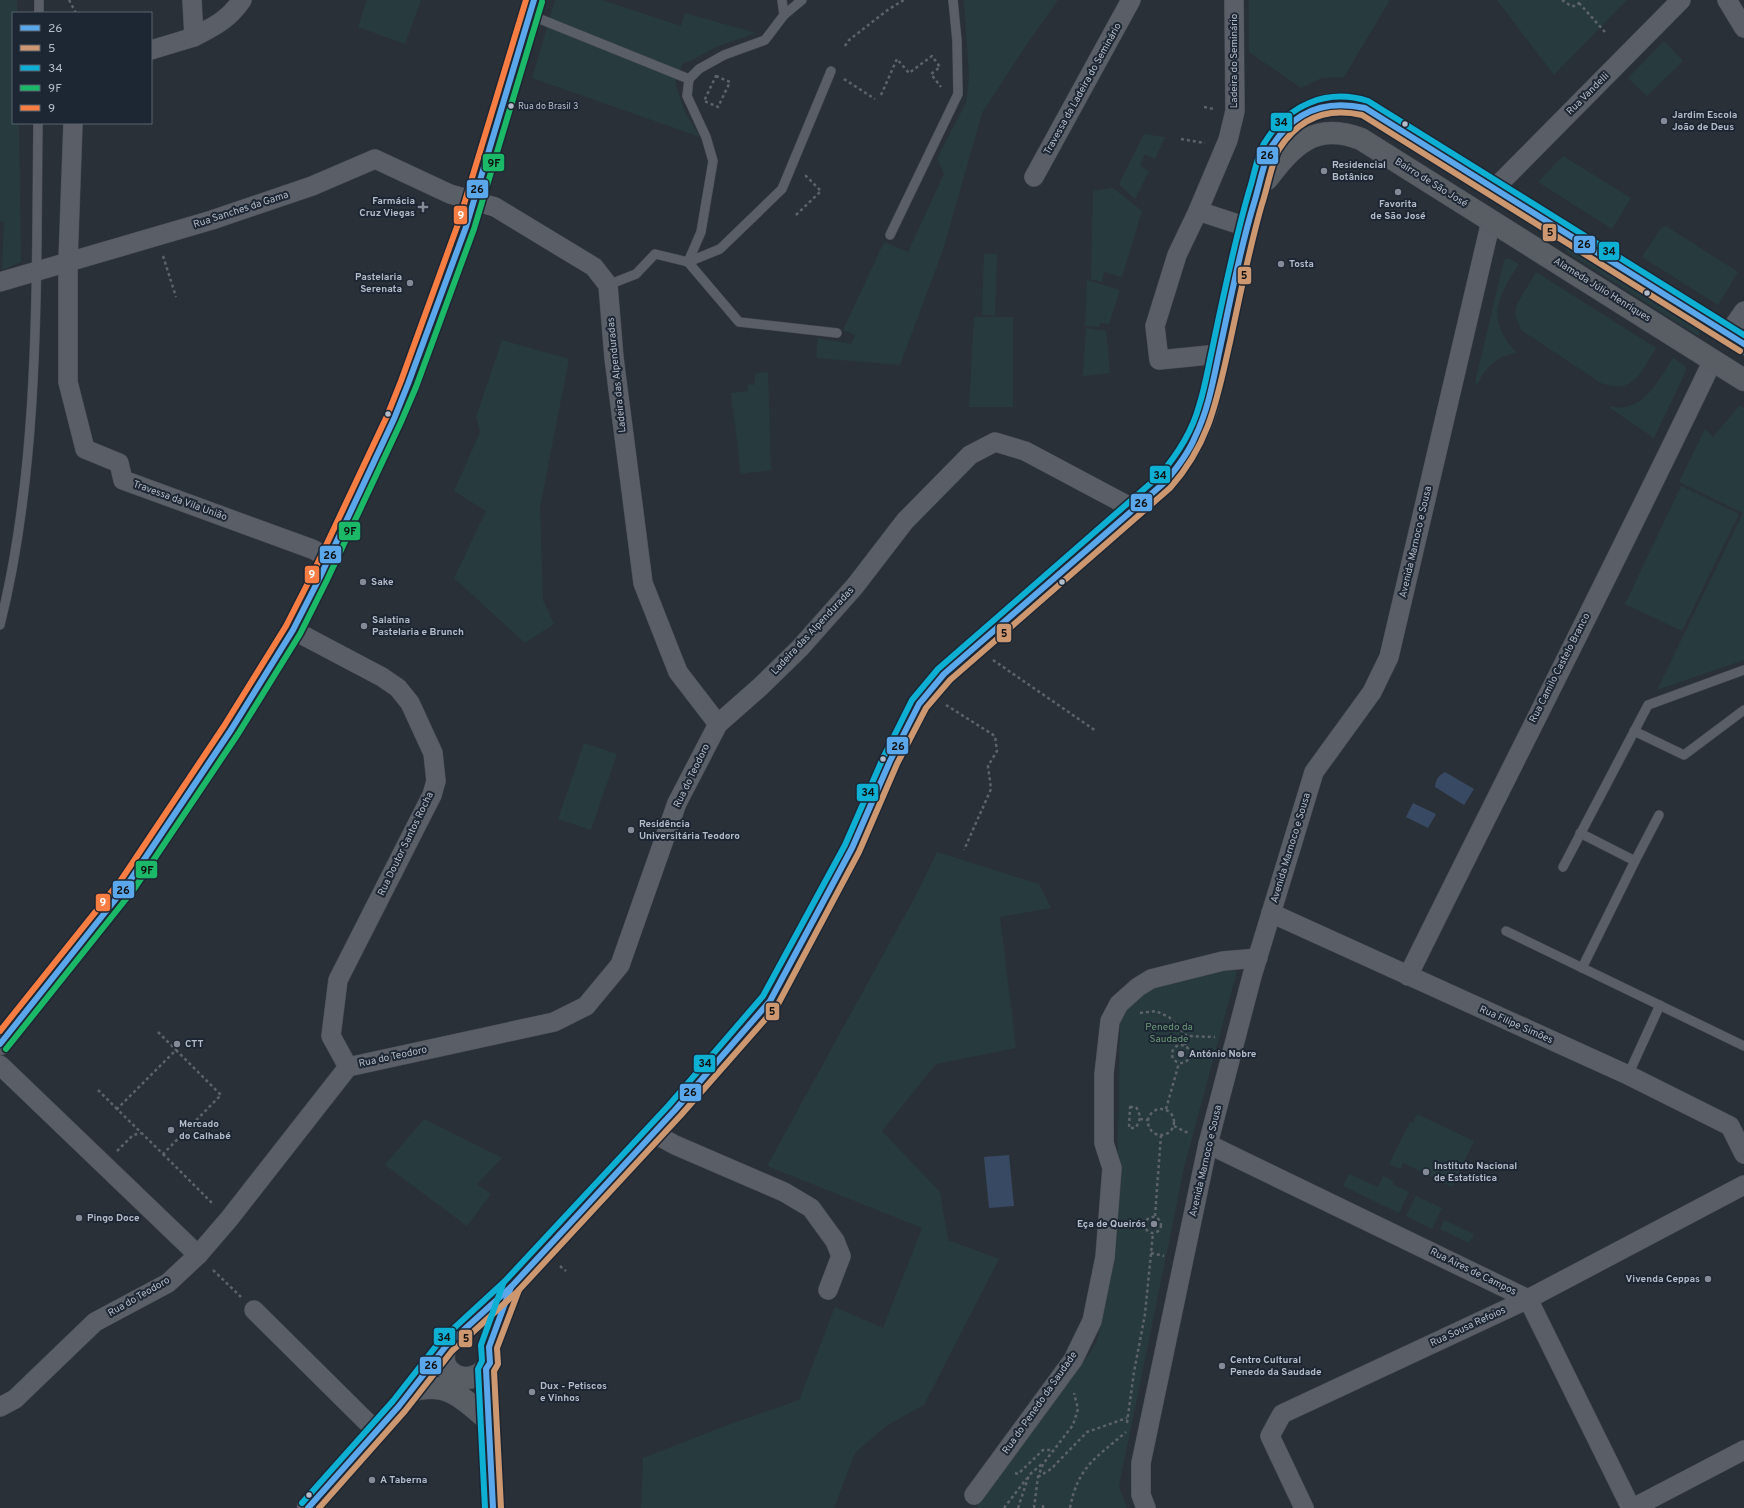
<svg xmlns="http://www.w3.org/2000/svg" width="1744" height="1508" font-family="Overpass,sans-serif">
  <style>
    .green { fill: #273a3e }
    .water { fill: #384963 }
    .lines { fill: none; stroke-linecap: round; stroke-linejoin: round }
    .service-casing { stroke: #484c53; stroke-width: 10 }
    .minor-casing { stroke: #484c53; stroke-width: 20 }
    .secondary-casing { stroke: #484c53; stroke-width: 23 }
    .path { stroke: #5d636a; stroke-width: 2.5; stroke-dasharray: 3 3; stroke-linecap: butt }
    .service { stroke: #5a5e66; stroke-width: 9 }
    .minor { stroke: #5a5e66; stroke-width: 19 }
    .secondary { stroke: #595d64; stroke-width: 22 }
    .bus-1-casing { stroke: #1d2633; stroke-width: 9 }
    .bus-2-casing { stroke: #1d2633; stroke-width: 9 }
    .bus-3-casing { stroke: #1d2633; stroke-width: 9 }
    .bus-4-casing { stroke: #1d2633; stroke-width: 9 }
    .bus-5-casing { stroke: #1d2633; stroke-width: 9 }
    .bus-1 { stroke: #5aa8eb; stroke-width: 6 }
    .bus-2 { stroke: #cd976f; stroke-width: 6 }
    .bus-3 { stroke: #0dafd3; stroke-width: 6 }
    .bus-4 { stroke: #1ab867; stroke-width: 6 }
    .bus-5 { stroke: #f77d43; stroke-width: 6 }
    .bus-dot { fill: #b4bcc9; stroke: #1d2633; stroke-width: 1.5 }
    .poi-dot { fill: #848b96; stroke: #1d2633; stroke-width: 1.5 }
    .labels { text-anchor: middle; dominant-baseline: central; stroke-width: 4; stroke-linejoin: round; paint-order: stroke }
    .bus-label { font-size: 9px; fill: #b4bcc9; stroke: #1d2633; text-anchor: start }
    .street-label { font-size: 10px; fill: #b4bcc9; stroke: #1d2633 }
    .poi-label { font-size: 10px; font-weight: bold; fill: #b4bcc9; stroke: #1d2633; text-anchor: start }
    .park-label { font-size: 10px; fill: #6b9a76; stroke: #1d2633 }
    .line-badge { stroke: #1d2633; stroke-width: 1.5 }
    .badge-label { font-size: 11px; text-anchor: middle; font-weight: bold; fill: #fff }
    .pale-badge-label { font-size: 11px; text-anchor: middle; font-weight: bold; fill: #111 }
  </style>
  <rect width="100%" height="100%" fill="#2a3038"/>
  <g class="green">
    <polygon points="0,0 17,0 17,13 13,13 13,123 19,123 21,262 2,270 4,222 0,221"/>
    <polygon points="367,0 421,0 405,44 358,27"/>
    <polygon points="555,0 602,0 681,26 685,13 756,33 716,47 692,60 683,63 675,83 685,112 700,137 532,78"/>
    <polygon points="964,0 1058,0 1027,44 982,113 944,247 900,365 816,358 818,338 851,344 855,335 843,330 884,242 908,252 944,174 937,158 966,103 969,78"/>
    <polygon points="1249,0 1390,0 1344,77 1322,78 1301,88 1249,52"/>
    <polygon points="1497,0 1627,0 1554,75"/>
    <polygon points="1664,41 1683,61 1647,96 1628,78"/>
    <polygon points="1144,134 1165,137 1155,159 1145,154 1140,166 1149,171 1135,199 1119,184"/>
    <polygon points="1563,156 1631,198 1612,229 1538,182"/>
    <polygon points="1113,188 1142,211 1122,277 1104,272 1102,282 1091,279 1093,191"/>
    <polygon points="1666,226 1738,272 1718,305 1642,257 1661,228"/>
    <polygon points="1567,248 1699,331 1700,335 1697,335 1565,251"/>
    <polygon points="984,254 997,254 995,316 982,315"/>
    <path d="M1509,258L1519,264C1497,298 1485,319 1517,353C1498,355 1485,367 1478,384L1475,383L1504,260Z"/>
    <path d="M1536,272L1656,348C1641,372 1634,395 1601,383L1521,330L1515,315L1517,304Z"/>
    <polygon points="1087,280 1120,290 1109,324 1100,323 1099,327 1085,326"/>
    <polygon points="974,317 1013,317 1013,407 969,407"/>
    <polygon points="1086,328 1106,331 1110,373 1083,376"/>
    <polygon points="502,340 569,359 540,507 543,600 554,624 525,643 454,578 486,511 454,491 480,432 476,417"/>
    <path d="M1673,358L1685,366L1686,371L1654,438L1610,408V406C1643,414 1658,381 1673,358Z"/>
    <polygon points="768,372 771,470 741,474 731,393 748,391 748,384 754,385 756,373"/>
    <polygon points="1740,405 1744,408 1744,660 1657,690 1743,513 1679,482 1705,429 1713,437"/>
    <polygon points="1681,486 1739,514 1682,631 1625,604"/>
    <polygon points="584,743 617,754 591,830 558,819"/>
    <polygon points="937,852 1039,884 1051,908 1000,917 1016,1048 936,1064 882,1131 940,1192 948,1240 999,1259 924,1405 886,1426 855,1453 834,1508 641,1508 643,1458 722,1427 799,1400 835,1307 883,1328 922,1228 767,1166 916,895"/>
    <polygon points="1227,967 1237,971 1184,1168 1119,1486 1127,1508 976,1508 995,1478 1027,1439 1090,1353 1097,1340 1101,1325 1117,1192 1120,1022 1122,1013 1153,985"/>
    <polygon points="1417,1114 1474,1141 1452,1187 1403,1163 1400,1169 1389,1164 1410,1122 1413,1123"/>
    <polygon points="424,1119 502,1158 477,1184 491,1194 467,1226 385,1165"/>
    <polygon points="1349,1174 1378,1187 1383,1176 1394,1181 1392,1184 1409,1192 1399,1213 1343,1186"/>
    <polygon points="1416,1196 1442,1208 1432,1229 1406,1216"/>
    <polygon points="1444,1220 1474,1234 1469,1243 1440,1229"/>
  </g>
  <g class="water">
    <path d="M1445,772L1474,789L1464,805L1435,787C1436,779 1438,776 1445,772Z"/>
    <polygon points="1413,803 1436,814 1428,828 1406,817"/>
    <polygon points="1009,1155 1014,1206 989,1208 984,1157"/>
  </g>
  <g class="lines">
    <g class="service-casing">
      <g id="service">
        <polyline points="782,0 784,15"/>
        <polyline points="802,0 784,15 765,40 724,55 699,69 689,79 687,96 706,137 713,161 701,232 688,262 739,322 837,333"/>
        <polyline points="39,13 39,0"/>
        <polyline points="530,15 689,79"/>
        <polyline points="890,235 958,94 957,41 953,0"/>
        <polyline points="608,285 636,274 655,254 688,262 720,249 782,189 831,71"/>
        <path d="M0,625C40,465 36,288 38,123"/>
        <polyline points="1634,731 1684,755 1744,710"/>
        <polyline points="1580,833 1635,861 1582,968"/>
        <polyline points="1635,861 1659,815"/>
        <polyline points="1563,867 1648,705 1744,670"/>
        <polyline points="1506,931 1744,1046"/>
        <polyline points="1628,1075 1660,1005"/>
      </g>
    </g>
    <g class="minor-casing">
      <g id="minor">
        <path d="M192,0L194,37C215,26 228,20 242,0"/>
        <polyline points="1727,0 1744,28"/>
        <polyline points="151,50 194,37"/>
        <polyline points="73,123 68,262 68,382 85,449 119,463 123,480 312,549 330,558"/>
        <polyline points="1034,177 1131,0"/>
        <polyline points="1495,188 1681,0"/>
        <polyline points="1198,211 1247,227"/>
        <polyline points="0,282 212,220 312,186 375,159 450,194 495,207 594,267 608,285 614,358 643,583 678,672 718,724 760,687 800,648 855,586 905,521 970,455 995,442 1025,451 1134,509"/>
        <polyline points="1728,334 1744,311"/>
        <polyline points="1219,354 1159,360 1155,326 1177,255 1198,211 1228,140 1235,111 1234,0"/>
        <polyline points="293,630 382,677 398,688 410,703 433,753 436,781 432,795 338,980 331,1036 348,1067"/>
        <polyline points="1271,913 1628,1075 1730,1126 1744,1154"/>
        <path d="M1408,976C1509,771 1614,567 1713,360"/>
        <polyline points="0,1065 198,1255"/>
        <polyline points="653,1133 675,1145 784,1192 811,1208 835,1241 841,1256 828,1290"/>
        <polyline points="1208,1144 1528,1299 1631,1508"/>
        <polyline points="254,1310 376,1431"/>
        <polyline points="0,1407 15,1399 95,1322 168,1283 198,1255 229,1219 348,1067 554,1022 586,1006 620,965 677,803 718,724"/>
        <polyline points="974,1495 1073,1360 1092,1321 1105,1257 1112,1168 1104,1143 1104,1074 1110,1021 1119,1004 1138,987 1151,979 1223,961 1258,958"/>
        <polyline points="1146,1508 1141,1495 1141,1463 1208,1144 1252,976 1314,772 1372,692 1389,657 1491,221"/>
        <polyline points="1304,1508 1270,1436 1282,1414 1528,1299 1744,1185"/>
        <polyline points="1633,1508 1744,1450"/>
      </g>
    </g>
    <g class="secondary-casing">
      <g id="secondary">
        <path d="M1267,179C1293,145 1315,121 1361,139L1744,380"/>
        <polyline points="0,1044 127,885 231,730 293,630 320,577 394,419 408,384 466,227 534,0"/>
        <path d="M446,1346C435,1373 466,1389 486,1369"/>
        <path d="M410,1391C447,1380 463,1398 488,1420"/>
        <path d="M308,1508L399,1406L446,1346L511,1287L675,1110L770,1001L852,848L890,761L919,704L944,674L974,647L1165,482C1187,456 1196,440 1207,408L1247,227L1271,147C1294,113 1324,95 1365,108L1744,344"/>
        <polyline points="493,1508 486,1369 490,1363 489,1347 510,1290"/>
      </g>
    </g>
    <g class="path">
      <polyline points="69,0 76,13"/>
      <polyline points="1562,0 1571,6 1576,6 1582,0"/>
      <polyline points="1579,3 1605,32"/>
      <polyline points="845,46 849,40 889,9 904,0"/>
      <polygon points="716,76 730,82 718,107 704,101"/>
      <polyline points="844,79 875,99"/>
      <polyline points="881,95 897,59 909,73 932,56 940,67 931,74 941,87"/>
      <polyline points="1204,107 1214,109"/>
      <polyline points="1181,139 1205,143"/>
      <polyline points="796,215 821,191 805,175"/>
      <polyline points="163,256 176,297"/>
      <polyline points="993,660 1096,731"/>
      <polyline points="946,705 995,736 997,751 988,766 991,789 964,850"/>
      <polyline points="1140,1013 1156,1011 1169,1017 1187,1036"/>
      <polyline points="158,1032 176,1050"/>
      <circle cx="1181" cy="1054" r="9"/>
      <polyline points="1185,1045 1187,1036 1215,1037"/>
      <polygon points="176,1050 221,1095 163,1154 117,1109"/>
      <polyline points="98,1090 117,1109"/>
      <path d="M1130,1107H1136C1141,1115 1141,1121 1135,1128H1129Z"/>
      <circle cx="1161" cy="1122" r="13"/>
      <polyline points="1166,1109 1179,1063"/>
      <polyline points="1140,1119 1148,1120"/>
      <polyline points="1174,1126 1190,1134"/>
      <polyline points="117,1151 133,1135 141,1133"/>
      <polyline points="163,1154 214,1205"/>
      <polyline points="1155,1216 1161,1135"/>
      <circle cx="1153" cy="1225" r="8"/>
      <polyline points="1151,1253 1164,1256"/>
      <polyline points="560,1266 566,1271"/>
      <polyline points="213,1270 241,1297"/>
      <polyline points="1127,1423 1134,1372 1145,1314 1153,1233"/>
      <polyline points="1015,1473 1018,1474 1043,1450 1052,1450"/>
      <polyline points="1038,1477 1051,1469 1087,1432 1127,1418"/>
      <polyline points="1004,1508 1027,1478"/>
      <polyline points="1018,1508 1029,1475 1042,1464"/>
      <polyline points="1034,1508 1038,1477 1043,1464 1073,1425 1078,1409 1074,1393"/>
      <polyline points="1043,1508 1043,1505"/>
      <path d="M1070,1508C1078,1466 1096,1458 1126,1432"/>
    </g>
    <use href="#service" class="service"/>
    <use href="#minor" class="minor"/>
    <use href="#secondary" class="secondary"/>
    <g class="bus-1-casing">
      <g id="bus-1">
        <polyline points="0,1044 127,885 231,730 293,630 320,577 394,419 408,384 466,227 534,0"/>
        <path d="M308,1508L399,1406L446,1346L511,1287L675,1110L770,1001L852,848L890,761L919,704L944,674L1165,482C1177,468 1188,454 1195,437C1208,410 1213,382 1219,353C1230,303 1239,252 1254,203C1259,188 1264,158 1272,146C1294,111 1325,99 1365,108L1744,344"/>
        <polyline points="493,1508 486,1369 490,1363 489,1347 511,1287"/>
      </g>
    </g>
    <g class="bus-2-casing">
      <g id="bus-2">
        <path d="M319,1508L405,1411L452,1351L517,1292L681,1115L777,1006L859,852L897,764L926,708L950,680L1170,488C1210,443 1217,399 1230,342C1240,296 1249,249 1262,204C1267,190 1272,161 1279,149C1299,118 1327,107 1362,115L1740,351"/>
        <polyline points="501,1508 494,1371 498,1364 497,1348 519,1290"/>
      </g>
    </g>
    <g class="bus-3-casing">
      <g id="bus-3">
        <path d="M302,1503L393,1401L440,1341L505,1281L669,1105L763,996L845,845L883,758L912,700L938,669L1159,476C1177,455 1192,432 1199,406C1205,388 1208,368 1212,350C1223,297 1234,243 1249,191C1254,177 1257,154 1265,142C1288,105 1327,88 1368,101L1744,335"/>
        <polyline points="485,1508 478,1369 482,1361 481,1345 503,1284"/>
      </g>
    </g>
    <g class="bus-4-casing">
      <polyline id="bus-4" points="6,1049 134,889 238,734 300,634 327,580 401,422 416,387 474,229 542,2"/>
    </g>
    <g class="bus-5-casing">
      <polyline id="bus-5" points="0,1031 121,880 224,726 286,626 313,573 387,416 401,381 458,224 526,0"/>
    </g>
    <use href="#bus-1" class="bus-1"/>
    <use href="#bus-2" class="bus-2"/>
    <use href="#bus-3" class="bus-3"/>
    <use href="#bus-4" class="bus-4"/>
    <use href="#bus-5" class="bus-5"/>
  </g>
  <g class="bus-dot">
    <circle cx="511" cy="106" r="3.5"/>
    <circle cx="1405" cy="124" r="3.5"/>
    <circle cx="1647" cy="293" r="3.5"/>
    <circle cx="388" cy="414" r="3.5"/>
    <circle cx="1062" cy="582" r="3.5"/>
    <circle cx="883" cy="759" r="3.5"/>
    <circle cx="309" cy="1495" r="3.5"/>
  </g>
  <g class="poi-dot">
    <circle cx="1664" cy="121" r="4"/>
    <circle cx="1324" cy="171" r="4"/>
    <circle cx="1398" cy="192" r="4"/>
    <path d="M421 201h4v4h4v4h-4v4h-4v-4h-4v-4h4z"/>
    <circle cx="1281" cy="264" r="4"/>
    <circle cx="410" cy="283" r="4"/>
    <circle cx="363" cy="582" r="4"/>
    <circle cx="364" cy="626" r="4"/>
    <circle cx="631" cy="830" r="4"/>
    <circle cx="177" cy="1044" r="4"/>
    <circle cx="1181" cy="1054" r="4"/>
    <circle cx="171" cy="1130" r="4"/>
    <circle cx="1426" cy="1172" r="4"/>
    <circle cx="79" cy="1218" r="4"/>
    <circle cx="1154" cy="1224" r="4"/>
    <circle cx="1708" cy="1279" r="4"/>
    <circle cx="1222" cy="1366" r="4"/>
    <circle cx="532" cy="1392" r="4"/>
    <circle cx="372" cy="1480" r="4"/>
  </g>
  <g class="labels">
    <g class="bus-label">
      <text x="518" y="106">Rua do Brasil 3</text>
    </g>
    <g class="street-label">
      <text transform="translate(1234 61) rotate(-90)">Ladeira do Seminário</text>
      <text transform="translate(1083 89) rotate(-61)">Travessa da Ladeira do Seminário</text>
      <text transform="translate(1588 94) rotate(-45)">Rua Vandelli</text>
      <text transform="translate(1431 183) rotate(32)">Bairro de São José</text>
      <text transform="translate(241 210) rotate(-18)">Rua Sanches da Gama</text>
      <text transform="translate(1602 290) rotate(32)">Alameda Júlio Henriques</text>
      <text transform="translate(617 375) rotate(-96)">Ladeira das Alpenduradas</text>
      <text transform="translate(180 501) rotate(20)">Travessa da Vila União</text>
      <text transform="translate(1416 542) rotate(-77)">Avenida Marnoco e Sousa</text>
      <text transform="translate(813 631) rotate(-47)">Ladeira das Alpenduradas</text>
      <text transform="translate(1560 668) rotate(-63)">Rua Camilo Castelo Branco</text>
      <text transform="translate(692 776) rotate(-64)">Rua do Teodoro</text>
      <text transform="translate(406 844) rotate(-64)">Rua Doutor Santos Rocha</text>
      <text transform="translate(1291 848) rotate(-73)">Avenida Marnoco e Sousa</text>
      <text transform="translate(1516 1025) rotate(24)">Rua Filipe Simões</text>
      <text transform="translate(393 1057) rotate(-12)">Rua do Teodoro</text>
      <text transform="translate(1206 1161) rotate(-77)">Avenida Marnoco e Sousa</text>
      <text transform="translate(1473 1272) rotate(26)">Rua Aires de Campos</text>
      <text transform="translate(139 1297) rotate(-30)">Rua do Teodoro</text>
      <text transform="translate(1468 1327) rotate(-25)">Rua Sousa Refoios</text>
      <text transform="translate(1040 1403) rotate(-55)">Rua do Penedo da Saudade</text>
    </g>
    <g class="poi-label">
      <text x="1672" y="115">Jardim Escola<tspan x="1672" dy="12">João de Deus</tspan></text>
      <text x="1332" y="165">Residencial<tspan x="1332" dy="12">Botânico</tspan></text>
      <text x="415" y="201" text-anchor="end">Farmácia<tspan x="415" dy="12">Cruz Viegas</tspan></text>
      <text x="1398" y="204" text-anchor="middle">Favorita<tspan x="1398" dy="12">de São José</tspan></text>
      <text x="1289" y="264">Tosta</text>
      <text x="402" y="277" text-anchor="end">Pastelaria<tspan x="402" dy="12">Serenata</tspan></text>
      <text x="371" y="582">Sake</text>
      <text x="372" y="620">Salatina<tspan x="372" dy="12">Pastelaria e Brunch</tspan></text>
      <text x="639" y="824">Residência<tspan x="639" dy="12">Universitária Teodoro</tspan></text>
      <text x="185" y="1044">CTT</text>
      <text x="1189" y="1054">António Nobre</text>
      <text x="179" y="1124">Mercado<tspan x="179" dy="12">do Calhabé</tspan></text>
      <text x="1434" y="1166">Instituto Nacional<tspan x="1434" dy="12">de Estatística</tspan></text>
      <text x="87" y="1218">Pingo Doce</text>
      <text x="1146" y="1224" text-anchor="end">Eça de Queirós</text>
      <text x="1700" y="1279" text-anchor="end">Vivenda Ceppas</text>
      <text x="1230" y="1360">Centro Cultural<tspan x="1230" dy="12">Penedo da Saudade</tspan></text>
      <text x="540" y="1386">Dux - Petiscos<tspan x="540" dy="12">e Vinhos</tspan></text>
      <text x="380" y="1480">A Taberna</text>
    </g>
    <g class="park-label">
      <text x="1169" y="1027">Penedo da<tspan x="1169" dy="12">Saudade</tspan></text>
    </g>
  </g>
  <g class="line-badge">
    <rect x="1270" y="112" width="23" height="20" rx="4" fill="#0dafd3"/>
    <rect x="1256" y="146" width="23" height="19" rx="4" fill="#5aa8eb"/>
    <rect x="482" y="153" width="23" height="19" rx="4" fill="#1ab867"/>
    <rect x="466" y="179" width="23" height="20" rx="4" fill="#5aa8eb"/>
    <rect x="453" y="205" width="15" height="20" rx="4" fill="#f77d43"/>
    <rect x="1542" y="223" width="15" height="19" rx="4" fill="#cd976f"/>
    <rect x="1573" y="235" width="23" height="19" rx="4" fill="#5aa8eb"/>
    <rect x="1598" y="241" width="22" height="20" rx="4" fill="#0dafd3"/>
    <rect x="1237" y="266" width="15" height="19" rx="4" fill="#cd976f"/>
    <rect x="1149" y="465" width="22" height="19" rx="4" fill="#0dafd3"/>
    <rect x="1130" y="493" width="23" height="19" rx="4" fill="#5aa8eb"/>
    <rect x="338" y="521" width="23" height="20" rx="4" fill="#1ab867"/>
    <rect x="319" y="545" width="23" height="19" rx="4" fill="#5aa8eb"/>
    <rect x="304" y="565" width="16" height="19" rx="4" fill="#f77d43"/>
    <rect x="996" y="623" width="16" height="20" rx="4" fill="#cd976f"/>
    <rect x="886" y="736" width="23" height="19" rx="4" fill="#5aa8eb"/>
    <rect x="856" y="783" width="23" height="19" rx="4" fill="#0dafd3"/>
    <rect x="135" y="860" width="23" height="19" rx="4" fill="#1ab867"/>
    <rect x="112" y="880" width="23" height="19" rx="4" fill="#5aa8eb"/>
    <rect x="95" y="893" width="16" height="19" rx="4" fill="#f77d43"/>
    <rect x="765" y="1002" width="15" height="19" rx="4" fill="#cd976f"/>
    <rect x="693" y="1054" width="23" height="19" rx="4" fill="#0dafd3"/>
    <rect x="679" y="1083" width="23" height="19" rx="4" fill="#5aa8eb"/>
    <rect x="433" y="1327" width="23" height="19" rx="4" fill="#0dafd3"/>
    <rect x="458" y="1329" width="15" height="19" rx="4" fill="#cd976f"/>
    <rect x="419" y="1356" width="23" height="19" rx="4" fill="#5aa8eb"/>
  </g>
  <g class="badge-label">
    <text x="461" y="219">9</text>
    <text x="312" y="578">9</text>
    <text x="103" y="906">9</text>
  </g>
  <g class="pale-badge-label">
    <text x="1281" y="126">34</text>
    <text x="1267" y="159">26</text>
    <text x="494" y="167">9F</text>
    <text x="477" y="193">26</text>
    <text x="1550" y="236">5</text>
    <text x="1584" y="248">26</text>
    <text x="1609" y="255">34</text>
    <text x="1244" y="279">5</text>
    <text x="1160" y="479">34</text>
    <text x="1141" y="507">26</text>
    <text x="350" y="535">9F</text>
    <text x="330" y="559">26</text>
    <text x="1004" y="637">5</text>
    <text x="898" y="750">26</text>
    <text x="868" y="796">34</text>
    <text x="147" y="874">9F</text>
    <text x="123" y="894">26</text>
    <text x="772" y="1015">5</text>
    <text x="705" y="1067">34</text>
    <text x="690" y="1096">26</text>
    <text x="444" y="1341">34</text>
    <text x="466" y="1342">5</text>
    <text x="431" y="1369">26</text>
  </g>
  <rect x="12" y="12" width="140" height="112" fill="#1d2633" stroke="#59626f"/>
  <rect x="20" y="25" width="20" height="6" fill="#5aa8eb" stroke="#59626f"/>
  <text x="48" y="32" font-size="12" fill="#b4bcc9">26</text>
  <rect x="20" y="45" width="20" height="6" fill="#cd976f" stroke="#59626f"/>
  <text x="48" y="52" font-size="12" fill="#b4bcc9">5</text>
  <rect x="20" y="65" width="20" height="6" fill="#0dafd3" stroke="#59626f"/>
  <text x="48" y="72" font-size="12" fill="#b4bcc9">34</text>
  <rect x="20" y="85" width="20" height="6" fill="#1ab867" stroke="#59626f"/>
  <text x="48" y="92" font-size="12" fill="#b4bcc9">9F</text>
  <rect x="20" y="105" width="20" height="6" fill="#f77d43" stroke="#59626f"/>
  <text x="48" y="112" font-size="12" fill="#b4bcc9">9</text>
</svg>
